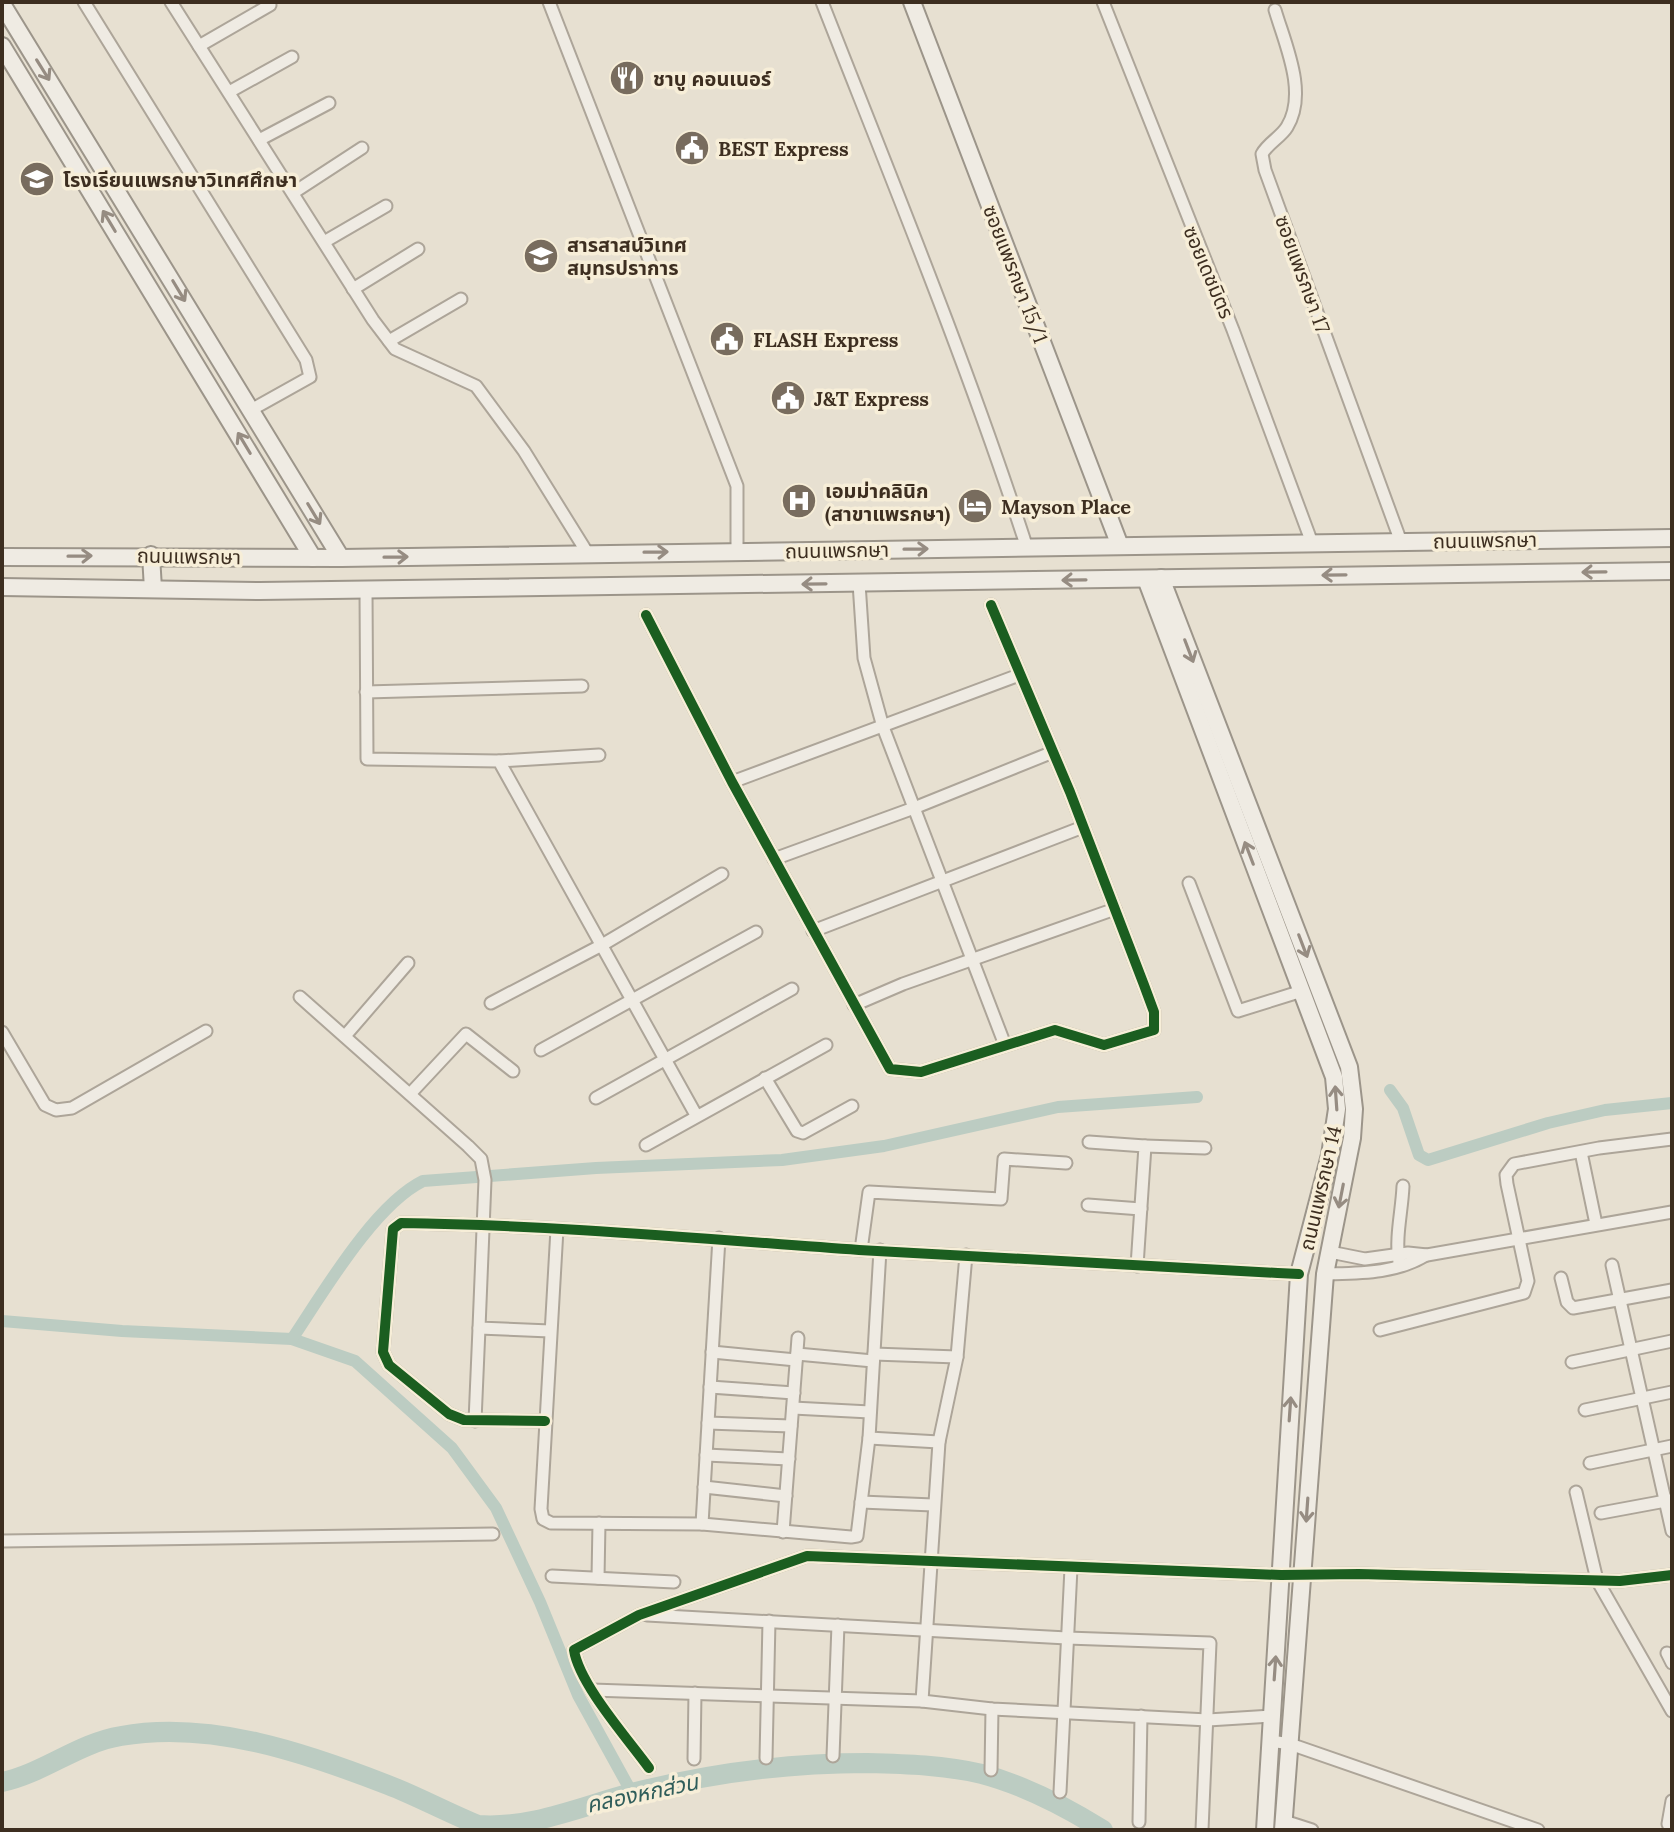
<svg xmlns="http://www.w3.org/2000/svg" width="1674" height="1832" font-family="Lora,'Noto Sans Thai',serif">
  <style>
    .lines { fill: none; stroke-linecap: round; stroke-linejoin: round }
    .canal { stroke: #bcccc2; stroke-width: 12 }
    .river { stroke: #bcccc2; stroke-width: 20 }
    .street-casing { stroke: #ada599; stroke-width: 15 }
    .secondary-casing { stroke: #9c958a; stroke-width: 20 }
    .street { stroke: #efebe3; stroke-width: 11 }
    .secondary { stroke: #efebe3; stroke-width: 16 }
    .cycleway-casing { stroke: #f7eed8; stroke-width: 15 }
    .cycleway { stroke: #1b5e20; stroke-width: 10 }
    .oneway { stroke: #968c82 }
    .labels { text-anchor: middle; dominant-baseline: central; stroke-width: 7; stroke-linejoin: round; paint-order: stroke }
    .poi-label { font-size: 20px; font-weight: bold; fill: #3d2e20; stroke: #f7eed8; text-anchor: start }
    .street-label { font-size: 20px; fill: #3d2e20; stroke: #f7eed8 }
    .water-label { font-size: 22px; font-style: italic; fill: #2f5d5a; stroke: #f7eed8 }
  </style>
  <rect width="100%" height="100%" fill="#e7e0d1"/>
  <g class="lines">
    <g class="canal">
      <polyline points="1390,1090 1403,1108 1419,1155 1428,1160 1548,1123 1605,1110 1672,1103"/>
      <polyline points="2,1321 122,1331 292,1339 355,1361 452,1448 496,1508 540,1602 578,1695 632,1793"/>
      <path d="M292,1339C323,1293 374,1205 423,1181L596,1168L782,1160L884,1146L1058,1107L1197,1097"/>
    </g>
    <path class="river" d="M2,1782C44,1773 78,1743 121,1736C210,1720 306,1753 388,1785C419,1797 448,1813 478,1825C531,1829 582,1806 632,1793C710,1773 786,1763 867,1763C906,1764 944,1765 982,1774C1024,1785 1066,1807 1103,1830"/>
    <g class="street-casing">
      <g id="street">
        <polyline points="84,2 306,360 310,377 251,410"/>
        <polyline points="171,2 373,320 395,349 476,386 524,451 588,554"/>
        <polyline points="549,2 737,486 737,551"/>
        <path d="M822,2C893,183 967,363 1027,548"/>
        <polyline points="1103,2 1233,330 1312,543"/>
        <path d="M1275,10C1285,44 1308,93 1287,127C1281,137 1268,143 1262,154L1265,170L1401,542"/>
        <polyline points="199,46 270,5"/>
        <polyline points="229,92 292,57"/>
        <polyline points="259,140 329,103"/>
        <polyline points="293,193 362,148"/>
        <polyline points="324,242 386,206"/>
        <polyline points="353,289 418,249"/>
        <polyline points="389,341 461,299"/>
        <polyline points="859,583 864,658 883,727 1005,1045"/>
        <polyline points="366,590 367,759 499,761 696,1115"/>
        <polyline points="646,615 732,782 890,1069 921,1072 1055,1030 1104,1045 1154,1030 1154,1012 1144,985 1070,792 991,605"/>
        <polyline points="366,692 582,686"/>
        <polyline points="499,761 599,755"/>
        <polyline points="732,782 1019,675"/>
        <polyline points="774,859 914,808 1053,752"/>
        <polyline points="1189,883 1238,1011 1302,991"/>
        <polyline points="813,931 1083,827"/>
        <polyline points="300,997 468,1146 481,1159 485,1180 479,1328 550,1331"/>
        <polyline points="491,1003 602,945 722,874"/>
        <polyline points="854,1005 903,984 1115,909"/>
        <polyline points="2,1032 45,1105 56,1110 72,1108 206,1031"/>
        <polyline points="345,1036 408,963"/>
        <polyline points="541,1050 756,932"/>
        <polyline points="765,1078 797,1131 803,1133 852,1106"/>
        <polyline points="410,1094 466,1034 513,1071"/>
        <polyline points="596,1098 792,989"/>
        <polyline points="1089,1142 1145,1146 1137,1266"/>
        <polyline points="646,1145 826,1045"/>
        <polyline points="1145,1146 1205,1148"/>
        <polyline points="1581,1152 1596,1224"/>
        <polyline points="1088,1205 1141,1209"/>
        <polyline points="557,1229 541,1509 543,1519 551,1523 702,1524 851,1537 857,1536 869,1438 880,1250"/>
        <polyline points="861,1250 869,1192 1001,1199 1004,1159 1066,1163"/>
        <polyline points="1330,1252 1365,1259 1408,1253 1427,1255 1672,1212"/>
        <path d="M1399,1262C1395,1237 1402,1211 1403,1186"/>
        <polyline points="1612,1265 1672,1531"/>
        <path d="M1325,1274C1359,1273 1395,1274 1426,1255"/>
        <polyline points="1561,1278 1567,1302 1573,1308 1672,1290"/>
        <polyline points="1380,1330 1524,1293 1528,1281 1507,1184 1506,1175 1514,1164 1599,1148 1672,1139"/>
        <polyline points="712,1352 796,1360"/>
        <polyline points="797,1354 873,1361"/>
        <polyline points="874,1354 957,1357"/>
        <polyline points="1572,1362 1672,1341"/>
        <polyline points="710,1387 794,1393"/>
        <polyline points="793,1408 870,1412"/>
        <polyline points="1585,1410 1672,1392"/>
        <polyline points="475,1421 479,1328"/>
        <path d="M545,1421L464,1420L449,1414L389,1365L383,1352L393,1229L401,1223C554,1225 706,1239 859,1250C1005,1259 1152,1267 1299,1274"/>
        <polyline points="708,1423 791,1426"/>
        <polyline points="869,1438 939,1442"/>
        <polyline points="706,1455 789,1459"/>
        <polyline points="1590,1463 1672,1446"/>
        <polyline points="704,1487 786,1496"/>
        <polyline points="1576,1492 1597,1580 1672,1711"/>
        <polyline points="861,1502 933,1505"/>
        <polyline points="1601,1513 1671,1500"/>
        <polyline points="702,1524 719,1238"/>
        <polyline points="783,1532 798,1338"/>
        <polyline points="2,1541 493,1534"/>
        <polyline points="552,1576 674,1582"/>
        <polyline points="598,1578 599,1523"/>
        <polyline points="647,1615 1067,1638 1210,1643 1202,1830"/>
        <polyline points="1667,1653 1672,1663"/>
        <polyline points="592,1690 922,1701 992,1709 1208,1720 1272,1716"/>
        <polyline points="922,1701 939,1442 957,1357 966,1255"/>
        <polyline points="1271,1741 1290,1744 1538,1830"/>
        <polyline points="833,1756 838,1625"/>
        <polyline points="766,1758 769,1621"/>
        <polyline points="694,1759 695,1693"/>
        <path d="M649,1768C628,1739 579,1684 574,1650L639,1615L807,1556L1281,1575L1359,1574L1620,1581L1672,1575"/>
        <polyline points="991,1770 992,1709"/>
        <polyline points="1060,1792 1071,1568"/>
        <polyline points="1284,1821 1312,1830"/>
        <polyline points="1139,1822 1141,1716"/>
        <polyline points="1668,1824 1672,1801"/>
      </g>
    </g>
    <g class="secondary-casing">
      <g id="secondary">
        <polyline points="912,2 1120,546"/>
        <polyline points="2,4 341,558"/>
        <polyline points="2,46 313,558"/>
        <polyline points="151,555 153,589"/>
        <polyline points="2,557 341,558 1672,538"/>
        <polyline points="1161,578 1349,1067 1354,1109 1352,1138 1325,1274 1283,1830"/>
        <polyline points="1146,579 1334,1077 1337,1109 1330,1155 1299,1274 1265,1830"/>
        <polyline points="2,587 260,591 1672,571"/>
      </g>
    </g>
    <use href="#street" class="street"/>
    <use href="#secondary" class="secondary"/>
    <g class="cycleway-casing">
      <g id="cycleway">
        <polyline points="646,615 732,782 890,1069 921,1072 1055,1030 1104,1045 1154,1030 1154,1012 1144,985 1070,792 991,605"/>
        <path d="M545,1421L464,1420L449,1414L389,1365L383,1352L393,1229L401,1223C554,1225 706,1239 859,1250C1005,1259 1152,1267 1299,1274"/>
        <path d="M649,1768C628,1739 579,1684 574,1650L639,1615L807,1556L1281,1575L1359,1574L1620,1581L1672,1575"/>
      </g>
    </g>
    <use href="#cycleway" class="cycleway"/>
  </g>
  <defs><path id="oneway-shaft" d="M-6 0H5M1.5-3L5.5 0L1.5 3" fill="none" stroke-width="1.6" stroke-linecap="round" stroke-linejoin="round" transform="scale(2)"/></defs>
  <g class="oneway">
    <use href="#oneway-shaft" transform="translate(43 70) rotate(58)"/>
    <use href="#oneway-shaft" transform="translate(109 221) rotate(-121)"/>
    <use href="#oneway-shaft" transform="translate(179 291) rotate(59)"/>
    <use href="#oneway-shaft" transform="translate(244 443) rotate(-121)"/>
    <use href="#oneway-shaft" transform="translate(314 514) rotate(59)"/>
    <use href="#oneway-shaft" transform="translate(916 549) rotate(-1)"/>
    <use href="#oneway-shaft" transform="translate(656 552) rotate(-1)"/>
    <use href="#oneway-shaft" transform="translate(80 556) rotate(-1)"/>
    <use href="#oneway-shaft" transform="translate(396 557) rotate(-1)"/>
    <use href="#oneway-shaft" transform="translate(1594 572) rotate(179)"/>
    <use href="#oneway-shaft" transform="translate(1334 575) rotate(179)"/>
    <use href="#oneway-shaft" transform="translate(1074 580) rotate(179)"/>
    <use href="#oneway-shaft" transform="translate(814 584) rotate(179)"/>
    <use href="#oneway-shaft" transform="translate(1189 651) rotate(69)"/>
    <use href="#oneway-shaft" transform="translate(1249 853) rotate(-111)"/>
    <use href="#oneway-shaft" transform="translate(1303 946) rotate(69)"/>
    <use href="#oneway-shaft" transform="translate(1336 1098) rotate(-94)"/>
    <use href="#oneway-shaft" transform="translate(1341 1196) rotate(101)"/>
    <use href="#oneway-shaft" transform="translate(1290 1409) rotate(-86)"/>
    <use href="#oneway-shaft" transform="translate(1307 1510) rotate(94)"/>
    <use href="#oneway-shaft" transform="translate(1275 1668) rotate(-86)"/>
  </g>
  <defs>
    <g id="restaurant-disc" transform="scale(1.8)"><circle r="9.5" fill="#786c5e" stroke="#f7eed8"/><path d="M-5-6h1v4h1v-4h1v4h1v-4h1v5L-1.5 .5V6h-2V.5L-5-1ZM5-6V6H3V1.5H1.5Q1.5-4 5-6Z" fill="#fff"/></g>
    <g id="civic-disc" transform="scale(1.8)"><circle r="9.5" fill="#786c5e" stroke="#f7eed8"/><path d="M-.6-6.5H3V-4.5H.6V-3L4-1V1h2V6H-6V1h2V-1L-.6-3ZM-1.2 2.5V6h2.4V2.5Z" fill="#fff"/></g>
    <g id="school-disc" transform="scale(1.8)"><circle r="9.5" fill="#786c5e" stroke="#f7eed8"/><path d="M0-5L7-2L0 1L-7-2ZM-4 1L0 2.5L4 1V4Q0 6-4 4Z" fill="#fff"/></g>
    <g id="hospital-disc" transform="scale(1.8)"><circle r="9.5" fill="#786c5e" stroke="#f7eed8"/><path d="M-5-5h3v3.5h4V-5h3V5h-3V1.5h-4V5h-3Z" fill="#fff"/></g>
    <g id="hotel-disc" transform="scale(1.8)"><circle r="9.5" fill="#786c5e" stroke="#f7eed8"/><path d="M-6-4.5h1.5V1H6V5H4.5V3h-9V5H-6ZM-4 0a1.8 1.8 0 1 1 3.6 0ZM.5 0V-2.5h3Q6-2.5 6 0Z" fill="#fff"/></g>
  </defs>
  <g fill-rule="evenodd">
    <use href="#restaurant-disc" x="627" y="78"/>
    <use href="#civic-disc" x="692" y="148"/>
    <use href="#school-disc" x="37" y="179"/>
    <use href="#school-disc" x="541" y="256"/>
    <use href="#civic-disc" x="727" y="339"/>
    <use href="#civic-disc" x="788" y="398"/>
    <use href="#hospital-disc" x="799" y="501"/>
    <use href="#hotel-disc" x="975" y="506"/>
  </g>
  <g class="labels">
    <g class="poi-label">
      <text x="653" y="78">ชาบู คอนเนอร์</text>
      <text x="718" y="148">BEST Express</text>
      <text x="63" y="179">โรงเรียนแพรกษาวิเทศศึกษา</text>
      <text x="567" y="244">สารสาสน์วิเทศ<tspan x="567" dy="23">สมุทรปราการ</tspan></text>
      <text x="753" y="339">FLASH Express</text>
      <text x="814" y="398">J&amp;T Express</text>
      <text x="825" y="490">เอมม่าคลินิก<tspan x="825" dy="23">(สาขาแพรกษา)</tspan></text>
      <text x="1001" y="506">Mayson Place</text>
    </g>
    <g class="street-label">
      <text transform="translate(1209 272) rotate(67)">ซอยเดชมิตร</text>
      <text transform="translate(1016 274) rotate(69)">ซอยแพรกษา 15/1</text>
      <text transform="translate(1303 274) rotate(70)">ซอยแพรกษา 17</text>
      <text transform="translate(1485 540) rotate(-1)">ถนนแพรกษา</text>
      <text transform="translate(837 550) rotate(-1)">ถนนแพรกษา</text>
      <text transform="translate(189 556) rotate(1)">ถนนแพรกษา</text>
      <text transform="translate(1320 1188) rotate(-77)">ถนนแพรกษา 14</text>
    </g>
    <g class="water-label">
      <text transform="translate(642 1793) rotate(-12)">คลองหกส่วน</text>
    </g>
  </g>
  <rect width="1674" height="1832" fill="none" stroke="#3d2e20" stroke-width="8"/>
</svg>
